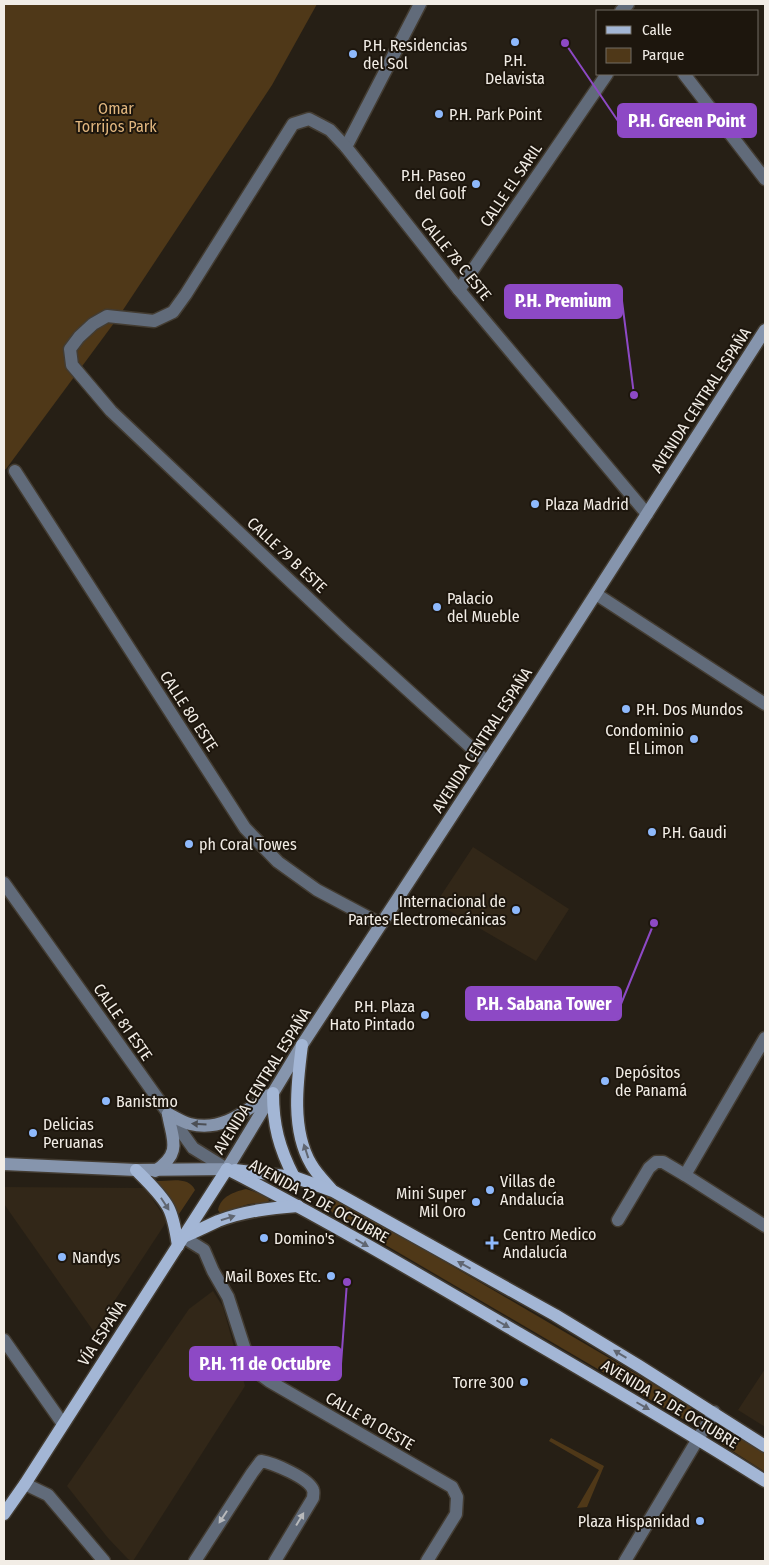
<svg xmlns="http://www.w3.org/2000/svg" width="769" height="1565" font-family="'Fira Sans Condensed',sans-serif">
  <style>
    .built { fill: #322718 }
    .green { fill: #4f3818 }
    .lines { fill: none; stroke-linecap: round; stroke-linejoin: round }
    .minor-casing { stroke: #433c32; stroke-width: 15 }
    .tertiary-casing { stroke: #433c32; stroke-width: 15 }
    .secondary-casing { stroke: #433c32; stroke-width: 15 }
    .primary-casing { stroke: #433c32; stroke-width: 15 }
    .minor { stroke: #616b7a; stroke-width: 12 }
    .tertiary { stroke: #616b7a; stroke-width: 12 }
    .secondary { stroke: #8695ad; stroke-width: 12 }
    .primary { stroke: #a3b6d5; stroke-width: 12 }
    .oneway { fill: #4c4f55 }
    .oneway2 { fill: #606671 }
    .oneway3 { fill: #b8b9bb }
    .poi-dot { fill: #8eb9fc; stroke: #1d160d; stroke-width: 2 }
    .labels { text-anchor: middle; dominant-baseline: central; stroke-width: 4; stroke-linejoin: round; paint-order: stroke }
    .poi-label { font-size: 16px; fill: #f2ede6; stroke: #1d160d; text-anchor: start }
    .park-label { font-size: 16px; fill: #e2b77f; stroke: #1d160d }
    .street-label { font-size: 16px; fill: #f2ede6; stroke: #1d160d }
    .leader { fill: none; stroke: #8d49c5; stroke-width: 2 }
    .callout-dot { fill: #8d49c5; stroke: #1d160d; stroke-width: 2 }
    .callout { fill: #8d49c5; stroke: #8d49c5; stroke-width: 2 }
    .callout-label { font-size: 18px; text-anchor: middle; font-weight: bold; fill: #fff }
  </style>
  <rect width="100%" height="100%" fill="#261f15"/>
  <g class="built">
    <polygon points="473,847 569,909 536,961 436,903"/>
    <polygon points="4,1187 145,1188 167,1221 94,1332 4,1204"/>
    <polygon points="213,1291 223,1307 245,1386 133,1561 132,1561 128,1559 108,1538 67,1486 189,1309"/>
    <polygon points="765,1369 765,1427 738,1410"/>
  </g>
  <g class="green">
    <polygon points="4,4 317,4 272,85 117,319 6,469 4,470"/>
    <path d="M157,1181C170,1181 189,1176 195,1190L177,1217L157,1185Z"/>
    <path d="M246,1189L258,1193L268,1198L269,1201L266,1203L249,1204L220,1213L218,1210C221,1196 234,1192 246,1189Z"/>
    <path d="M324,1196L329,1197L343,1202L691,1406C692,1413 692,1419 683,1419L336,1216L322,1202Z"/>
    <polygon points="724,1430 730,1430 765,1453 765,1472 720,1443 719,1438"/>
    <polygon points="551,1438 604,1466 587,1507 577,1508 599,1470 549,1441"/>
  </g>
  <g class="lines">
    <g class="minor-casing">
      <g id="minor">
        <polyline points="621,11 628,4"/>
        <polyline points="684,74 765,179"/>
        <polyline points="346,147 420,4"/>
        <polyline points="459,290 607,74"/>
        <polyline points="15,471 245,828 278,862 317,890 381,924"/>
        <polyline points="596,594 765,704"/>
        <polyline points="487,762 345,633 111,411 72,365 70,349 79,337 93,324 107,316 154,321 173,312 186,294 293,124 309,119 330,130 346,147 459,290 647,514"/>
        <polyline points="685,1175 765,1038"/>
        <polyline points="618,1220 649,1168 656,1162 663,1162 685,1175 765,1226"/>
        <polyline points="183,1237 204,1250 213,1271 228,1297 249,1362 257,1372 269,1381 452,1487 457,1497 456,1514 427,1561"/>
        <polyline points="4,1340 63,1424"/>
        <polyline points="25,1484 48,1495 104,1561"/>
        <path d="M195,1561L252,1473L261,1461C273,1463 309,1478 313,1490C314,1492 313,1495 313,1498L275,1561"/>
        <polyline points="625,1561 714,1412"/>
      </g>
    </g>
    <g class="tertiary-casing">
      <polyline id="tertiary" points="4,883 193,1148 227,1169"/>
    </g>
    <g class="secondary-casing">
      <g id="secondary">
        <path d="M168,1114C175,1117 182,1122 190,1124C222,1132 244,1112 269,1095"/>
        <polyline points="4,1164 136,1170 227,1169 302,1045 523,707 765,330"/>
        <path d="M155,1171C183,1153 172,1139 168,1114"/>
      </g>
    </g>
    <g class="primary-casing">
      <g id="primary">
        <path d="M302,1045C297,1083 291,1130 311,1164C316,1173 324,1181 331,1189"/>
        <path d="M273,1093C273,1125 279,1148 294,1177"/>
        <path d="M227,1169C327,1220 423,1277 520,1334C602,1382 685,1430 765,1481"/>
        <path d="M136,1170C147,1181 160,1193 168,1207C174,1218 176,1233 178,1246"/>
        <polyline points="235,1170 294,1177 333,1191 555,1315 639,1366 765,1446"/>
        <path d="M183,1237C195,1232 207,1226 218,1221C244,1211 271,1208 298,1206"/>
        <polyline points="4,1514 25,1484 227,1169"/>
      </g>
    </g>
    <use href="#minor" class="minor"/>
    <use href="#tertiary" class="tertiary"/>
    <use href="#secondary" class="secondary"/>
    <use href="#primary" class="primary"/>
  </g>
  <defs><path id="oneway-solid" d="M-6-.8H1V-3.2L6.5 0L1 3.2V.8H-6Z" transform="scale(1.25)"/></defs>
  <use class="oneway" href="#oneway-solid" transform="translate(199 1124) rotate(-177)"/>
  <g class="oneway2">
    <use href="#oneway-solid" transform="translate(306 1151) rotate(-108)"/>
    <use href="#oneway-solid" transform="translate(165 1204) rotate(57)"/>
    <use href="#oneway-solid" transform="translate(228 1218) rotate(-17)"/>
    <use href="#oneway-solid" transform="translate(362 1243) rotate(30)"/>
    <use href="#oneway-solid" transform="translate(464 1265) rotate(-151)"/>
    <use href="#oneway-solid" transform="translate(503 1324) rotate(30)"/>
    <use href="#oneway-solid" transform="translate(620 1354) rotate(-149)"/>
    <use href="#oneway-solid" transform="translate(643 1406) rotate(30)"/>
  </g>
  <g class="oneway3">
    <use href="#oneway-solid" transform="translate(223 1517) rotate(123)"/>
    <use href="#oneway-solid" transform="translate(300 1519) rotate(-59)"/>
  </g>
  <g class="poi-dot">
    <circle cx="515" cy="42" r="5"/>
    <circle cx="353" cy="54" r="5"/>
    <circle cx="439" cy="114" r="5"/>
    <circle cx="476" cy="184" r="5"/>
    <circle cx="535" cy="504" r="5"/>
    <circle cx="437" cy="607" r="5"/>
    <circle cx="626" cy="709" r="5"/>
    <circle cx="694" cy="739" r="5"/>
    <circle cx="652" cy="832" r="5"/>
    <circle cx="189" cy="844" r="5"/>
    <circle cx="516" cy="910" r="5"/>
    <circle cx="425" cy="1015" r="5"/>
    <circle cx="605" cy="1081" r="5"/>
    <circle cx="106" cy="1101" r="5"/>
    <circle cx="33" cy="1133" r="5"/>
    <circle cx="490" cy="1190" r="5"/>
    <circle cx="476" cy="1202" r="5"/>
    <circle cx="264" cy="1238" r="5"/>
    <path d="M489.5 1235.5h5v5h5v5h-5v5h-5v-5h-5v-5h5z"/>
    <circle cx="62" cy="1257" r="5"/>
    <circle cx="331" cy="1276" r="5"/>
    <circle cx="524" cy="1382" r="5"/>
    <circle cx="700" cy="1521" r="5"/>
  </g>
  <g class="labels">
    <g class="poi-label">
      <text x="363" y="45">P.H. Residencias<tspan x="363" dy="18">del Sol</tspan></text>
      <text x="515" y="60" text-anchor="middle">P.H.<tspan x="515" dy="18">Delavista</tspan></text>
      <text x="449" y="114">P.H. Park Point</text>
      <text x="466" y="175" text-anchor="end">P.H. Paseo<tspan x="466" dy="18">del Golf</tspan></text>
      <text x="545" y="504">Plaza Madrid</text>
      <text x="447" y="598">Palacio<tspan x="447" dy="18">del Mueble</tspan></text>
      <text x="636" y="709">P.H. Dos Mundos</text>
      <text x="684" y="730" text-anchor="end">Condominio<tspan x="684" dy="18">El Limon</tspan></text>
      <text x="662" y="832">P.H. Gaudi</text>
      <text x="199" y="844">ph Coral Towes</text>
      <text x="506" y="901" text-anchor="end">Internacional de<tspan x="506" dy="18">Partes Electromecánicas</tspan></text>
      <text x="415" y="1006" text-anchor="end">P.H. Plaza<tspan x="415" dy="18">Hato Pintado</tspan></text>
      <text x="615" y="1072">Depósitos<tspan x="615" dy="18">de Panamá</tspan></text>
      <text x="116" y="1101">Banistmo</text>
      <text x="43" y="1124">Delicias<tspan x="43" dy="18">Peruanas</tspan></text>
      <text x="500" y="1181">Villas de<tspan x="500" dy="18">Andalucía</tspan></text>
      <text x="466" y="1193" text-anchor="end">Mini Super<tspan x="466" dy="18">Mil Oro</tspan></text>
      <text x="503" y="1234">Centro Medico<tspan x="503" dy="18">Andalucía</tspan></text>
      <text x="274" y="1238">Domino's</text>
      <text x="72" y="1257">Nandys</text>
      <text x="321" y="1276" text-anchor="end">Mail Boxes Etc.</text>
      <text x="514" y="1382" text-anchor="end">Torre 300</text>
      <text x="690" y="1521" text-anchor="end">Plaza Hispanidad</text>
    </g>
    <g class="park-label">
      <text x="116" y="108">Omar<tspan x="116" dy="18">Torrijos Park</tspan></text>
    </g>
    <g class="street-label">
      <text transform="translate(511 185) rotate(-56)">CALLE EL SARIL</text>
      <text transform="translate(456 259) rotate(51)">CALLE 78 C ESTE</text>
      <text transform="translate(701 400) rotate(-57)">AVENIDA CENTRAL ESPAÑA</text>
      <text transform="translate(287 555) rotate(43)">CALLE 79 B ESTE</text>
      <text transform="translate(189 711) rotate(57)">CALLE 80 ESTE</text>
      <text transform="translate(482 740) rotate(-57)">AVENIDA CENTRAL ESPAÑA</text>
      <text transform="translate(123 1022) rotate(55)">CALLE 81 ESTE</text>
      <text transform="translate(262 1081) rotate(-58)">AVENIDA CENTRAL ESPAÑA</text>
      <text transform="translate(319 1201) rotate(29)">AVENIDA 12 DE OCTUBRE</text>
      <text transform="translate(102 1333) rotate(-57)">VÍA ESPAÑA</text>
      <text transform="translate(670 1404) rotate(31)">AVENIDA 12 DE OCTUBRE</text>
      <text transform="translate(370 1421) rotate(30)">CALLE 81 OESTE</text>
    </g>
  </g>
  <path class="leader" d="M565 43L618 121M634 395L622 301M654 923L621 1004M347 1282L341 1364"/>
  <g class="callout-dot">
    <circle cx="565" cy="43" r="5"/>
    <circle cx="634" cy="395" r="5"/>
    <circle cx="654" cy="923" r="5"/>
    <circle cx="347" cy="1282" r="5"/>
  </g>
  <g class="callout">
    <rect x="618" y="104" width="138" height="33" rx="5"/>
    <rect x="505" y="285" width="117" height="33" rx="5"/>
    <rect x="466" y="987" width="155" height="33" rx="5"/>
    <rect x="190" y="1347" width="151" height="33" rx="5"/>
  </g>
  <g class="callout-label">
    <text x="687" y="127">P.H. Green Point</text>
    <text x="563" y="307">P.H. Premium</text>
    <text x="544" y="1010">P.H. Sabana Tower</text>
    <text x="265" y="1370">P.H. 11 de Octubre</text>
  </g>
  <rect width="769" height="1565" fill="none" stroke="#f2ede6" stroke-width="10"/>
  <rect x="596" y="10" width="162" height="65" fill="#1d160d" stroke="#726c64"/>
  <rect x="606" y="26" width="25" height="8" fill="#a3b6d5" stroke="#726c64"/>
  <text x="642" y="35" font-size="15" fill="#f2ede6">Calle</text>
  <rect x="606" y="48" width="25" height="15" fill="#4f3818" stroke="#726c64"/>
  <text x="642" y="60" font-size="15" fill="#f2ede6">Parque</text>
</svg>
